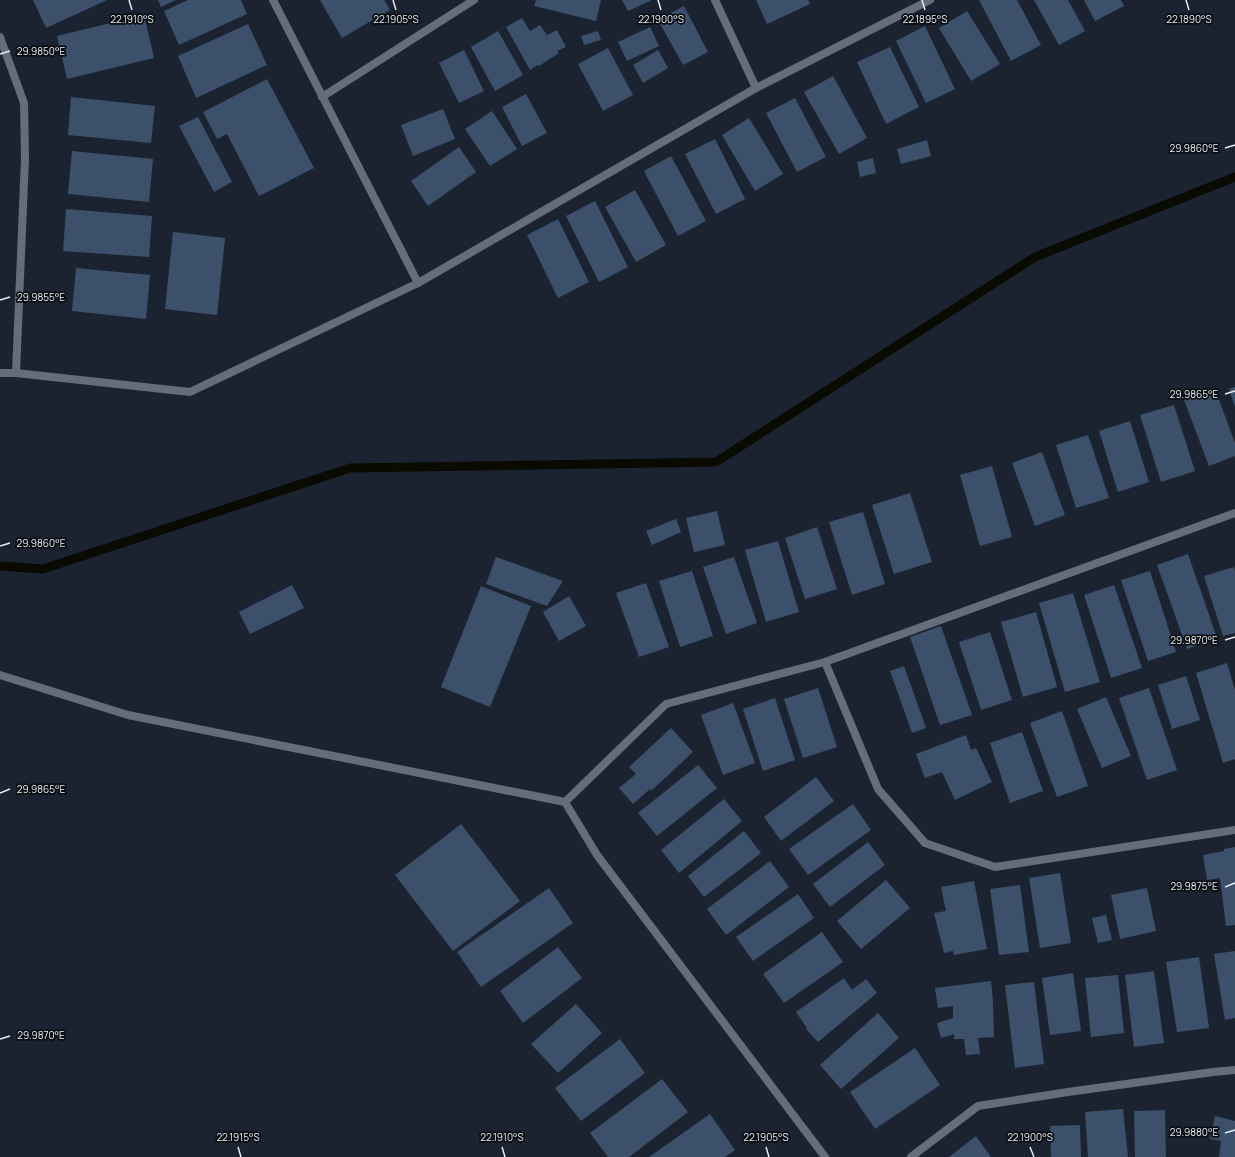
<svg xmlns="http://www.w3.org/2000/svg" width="1235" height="1157" font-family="Manrope,sans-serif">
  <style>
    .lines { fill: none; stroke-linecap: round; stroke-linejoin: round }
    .stream { stroke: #090b00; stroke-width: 9 }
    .building { fill: #3c506b }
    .street { stroke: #646d7a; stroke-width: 8 }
    .ticks { fill: none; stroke: #e6edf5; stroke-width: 1.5 }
    .ticks-label { font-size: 10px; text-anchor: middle; fill: #e6edf5; stroke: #090d12; stroke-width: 3.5; stroke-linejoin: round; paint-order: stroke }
  </style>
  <rect width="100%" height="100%" fill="#1b2330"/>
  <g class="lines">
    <polyline class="stream" points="0,566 43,569 350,468 716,462 1035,257 1235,177"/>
  </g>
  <g class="building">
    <polygon points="33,0 107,0 46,28"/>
    <polygon points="158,0 176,0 161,7"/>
    <polygon points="188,0 241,0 247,14 179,45 164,11"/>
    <polygon points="320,0 384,0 390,10 342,38"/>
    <polygon points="536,0 601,0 596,21 534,6"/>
    <polygon points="622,0 652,0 628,11"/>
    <polygon points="756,0 808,0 810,4 767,24"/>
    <polygon points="979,0 1017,0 1041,45 1011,61"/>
    <polygon points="1034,0 1068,0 1085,31 1059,45"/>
    <polygon points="1084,0 1121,0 1124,6 1095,21"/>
    <polygon points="684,6 708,52 683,65 658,20"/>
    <polygon points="967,11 1000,64 971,81 939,28"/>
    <polygon points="144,15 154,58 67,79 57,36"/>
    <polygon points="522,18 530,31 540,25 547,35 557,30 566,47 557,51 559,53 539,66 538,65 530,70 506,27"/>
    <polygon points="248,24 267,65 196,98 178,56"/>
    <polygon points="925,26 955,89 926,103 896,41"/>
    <polygon points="650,27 659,46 627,61 618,42"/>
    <polygon points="498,31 523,75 495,91 471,47"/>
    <polygon points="598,31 601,40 584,45 581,36"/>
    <polygon points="890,47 919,107 886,124 857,62"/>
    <polygon points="608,48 633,95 603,111 578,64"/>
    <polygon points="464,50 484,91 459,103 439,63"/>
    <polygon points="658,50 668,68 643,83 633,65"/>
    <polygon points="833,76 867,138 839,154 804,92"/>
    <polygon points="267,79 314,168 259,196 227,134 217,139 203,112"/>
    <polygon points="526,94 547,133 522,146 502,107"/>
    <polygon points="71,97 155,106 151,143 68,135"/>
    <polygon points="795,98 826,157 797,172 766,113"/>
    <polygon points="443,109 455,139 413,156 401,125"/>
    <polygon points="492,111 517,149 490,166 465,129"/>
    <polygon points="198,117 232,182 214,192 179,126"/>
    <polygon points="749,118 783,174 755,191 722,135"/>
    <polygon points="715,139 745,199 716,214 685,154"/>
    <polygon points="927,140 931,156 901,164 897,149"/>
    <polygon points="459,147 476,172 428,206 411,181"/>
    <polygon points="72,151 153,159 149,202 68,194"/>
    <polygon points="671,156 706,221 678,236 644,171"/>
    <polygon points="873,158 876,173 860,177 857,162"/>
    <polygon points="635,190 666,245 636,262 605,207"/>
    <polygon points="595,201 628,267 599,282 566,216"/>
    <polygon points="66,209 152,216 149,257 63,251"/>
    <polygon points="558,219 589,282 558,298 527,235"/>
    <polygon points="173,232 225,238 217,315 165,309"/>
    <polygon points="76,268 150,275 146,319 72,311"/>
    <polygon points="1235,387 1235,407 1229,389"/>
    <polygon points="1215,389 1235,443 1235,456 1209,466 1184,400"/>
    <polygon points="1174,405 1195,471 1161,482 1140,415"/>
    <polygon points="1130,421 1149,482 1118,492 1099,431"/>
    <polygon points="1088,435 1109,498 1076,508 1056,445"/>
    <polygon points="1042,452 1065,515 1035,526 1012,463"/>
    <polygon points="992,466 1012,537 980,546 960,475"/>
    <polygon points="910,493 932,562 894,574 872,505"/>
    <polygon points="717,511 725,545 694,552 686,518"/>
    <polygon points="863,512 885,584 852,595 829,522"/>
    <polygon points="676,519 681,532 652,545 646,531"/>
    <polygon points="817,527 837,589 805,599 785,538"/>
    <polygon points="778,541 799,612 766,622 745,550"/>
    <polygon points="1188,554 1217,638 1187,649 1157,565"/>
    <polygon points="496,557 563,581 547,606 486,584"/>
    <polygon points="734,557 757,623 726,634 703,567"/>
    <polygon points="1234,567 1235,572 1235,633 1223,636 1204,576"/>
    <polygon points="692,571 713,636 680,647 659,581"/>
    <polygon points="1150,571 1176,652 1148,661 1121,580"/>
    <polygon points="646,583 669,647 639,657 616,593"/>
    <polygon points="292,585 304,608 250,634 239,612"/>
    <polygon points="1114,585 1142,668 1111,678 1084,595"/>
    <polygon points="481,586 531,606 490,707 441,687"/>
    <polygon points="1073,593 1100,682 1065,692 1039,603"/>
    <polygon points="569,596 586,626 559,641 543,612"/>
    <polygon points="1036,612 1057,687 1023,697 1001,622"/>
    <polygon points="941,626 972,715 940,725 910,637"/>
    <polygon points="990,632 1012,700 981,710 959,642"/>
    <polygon points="1227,663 1235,690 1235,759 1223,763 1196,673"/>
    <polygon points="904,666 926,728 912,733 890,671"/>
    <polygon points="1186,676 1200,720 1172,729 1158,685"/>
    <polygon points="818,688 837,747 803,758 784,699"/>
    <polygon points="1149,688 1177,770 1147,780 1119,698"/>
    <polygon points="1106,697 1131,756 1102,768 1077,709"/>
    <polygon points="775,698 795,760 763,771 743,709"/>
    <polygon points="733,703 755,763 723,775 701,715"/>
    <polygon points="1062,711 1088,786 1057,797 1030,723"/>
    <polygon points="671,728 693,752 651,791 650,789 633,804 619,788 636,774 629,767"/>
    <polygon points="1022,732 1043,791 1010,803 990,743"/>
    <polygon points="966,735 971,750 976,748 992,782 955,800 942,772 925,778 916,754"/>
    <polygon points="698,765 717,788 657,836 638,813"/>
    <polygon points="816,777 834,801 781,841 764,817"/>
    <polygon points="724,799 742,821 679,873 661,850"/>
    <polygon points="853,804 871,830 808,875 789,849"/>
    <polygon points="461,824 520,901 453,951 395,875"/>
    <polygon points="744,831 761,853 704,897 688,876"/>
    <polygon points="868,842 885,865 830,907 813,884"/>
    <polygon points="1235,847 1235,925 1226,926 1220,878 1207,880 1203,855 1224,851 1224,849"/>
    <polygon points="770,861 789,887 726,935 707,909"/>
    <polygon points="1060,873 1071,943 1040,948 1029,878"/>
    <polygon points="886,880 910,908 861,949 837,921"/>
    <polygon points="974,881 987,949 954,955 953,951 944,953 934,913 946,911 941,887"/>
    <polygon points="1020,885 1029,952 999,955 990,889"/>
    <polygon points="549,888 573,923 481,987 457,952"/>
    <polygon points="1147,888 1156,931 1120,939 1111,895"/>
    <polygon points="798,894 814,918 753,961 736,937"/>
    <polygon points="1106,915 1112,940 1098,943 1092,918"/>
    <polygon points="822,932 843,962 784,1003 763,974"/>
    <polygon points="558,947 582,978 523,1023 500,991"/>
    <polygon points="1235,951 1235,1018 1225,1020 1214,954"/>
    <polygon points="1199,957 1209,1028 1177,1032 1166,962"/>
    <polygon points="1154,971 1164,1043 1134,1047 1125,975"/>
    <polygon points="1073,973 1081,1031 1050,1035 1042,978"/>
    <polygon points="1118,975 1124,1033 1091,1037 1085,978"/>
    <polygon points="844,978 852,990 866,979 877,993 818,1042 806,1029 807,1028 796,1012"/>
    <polygon points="991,981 993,1001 994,1037 978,1038 980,1054 966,1055 964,1039 954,1039 954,1034 941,1038 937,1023 953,1018 953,1006 938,1008 935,988"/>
    <polygon points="1034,982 1044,1064 1015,1068 1005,985"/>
    <polygon points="576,1004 602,1033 558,1073 531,1044"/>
    <polygon points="878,1013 899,1038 841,1089 820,1065"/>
    <polygon points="620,1039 645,1073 581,1121 555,1088"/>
    <polygon points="915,1048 940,1085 875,1129 850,1092"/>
    <polygon points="662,1079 688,1112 629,1157 608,1157 590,1133"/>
    <polygon points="1123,1109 1128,1157 1088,1157 1085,1112"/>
    <polygon points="1165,1110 1166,1157 1135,1157 1134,1111"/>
    <polygon points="710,1114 735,1150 725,1157 649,1157"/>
    <polygon points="1215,1116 1235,1121 1235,1157 1219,1157 1221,1141 1210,1139"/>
    <polygon points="1080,1125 1081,1157 1051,1157 1050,1126"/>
    <polygon points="976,1136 991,1157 949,1157"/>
  </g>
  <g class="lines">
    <g class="street">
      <polyline points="273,0 418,283"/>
      <polyline points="715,0 756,88"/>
      <polyline points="0,37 24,103 25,159 16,373"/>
      <polyline points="322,97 474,0"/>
      <polyline points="0,373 16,373 190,392 418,283 756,88 930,0"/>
      <polyline points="825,662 878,789 925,843 995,867 1235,830"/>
      <polyline points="0,675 128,715 565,802 597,855 825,1157"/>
      <polyline points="565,802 666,704 825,662 1235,513"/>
      <polyline points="911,1157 978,1106 1068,1092 1213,1072 1235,1070"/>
    </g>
  </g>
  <path class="ticks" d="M129,0L132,10M393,0L396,10M658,0L661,10M922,0L925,10M1186,0L1189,10M0,54L10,51M1225,148L1235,145M0,300L10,297M1225,394L1235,391M0,546L10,543M1225,640L1235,637M0,793L10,789M1225,887L1235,883M0,1039L10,1036M1225,1133L1235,1130M238,1147L241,1157M502,1147L505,1157M766,1147L769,1157M1030,1147L1034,1157"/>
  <g class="ticks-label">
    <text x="1189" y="23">22.1890°S</text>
    <text x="132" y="23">22.1910°S</text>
    <text x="396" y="23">22.1905°S</text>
    <text x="661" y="23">22.1900°S</text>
    <text x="925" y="23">22.1895°S</text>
    <text x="41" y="55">29.9850°E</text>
    <text x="1194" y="152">29.9860°E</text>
    <text x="41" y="301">29.9855°E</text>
    <text x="1194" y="398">29.9865°E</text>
    <text x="41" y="547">29.9860°E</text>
    <text x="1194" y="644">29.9870°E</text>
    <text x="41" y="793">29.9865°E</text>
    <text x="1194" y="890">29.9875°E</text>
    <text x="41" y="1039">29.9870°E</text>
    <text x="1194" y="1136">29.9880°E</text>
    <text x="238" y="1141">22.1915°S</text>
    <text x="502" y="1141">22.1910°S</text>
    <text x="766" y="1141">22.1905°S</text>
    <text x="1030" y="1141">22.1900°S</text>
  </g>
</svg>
